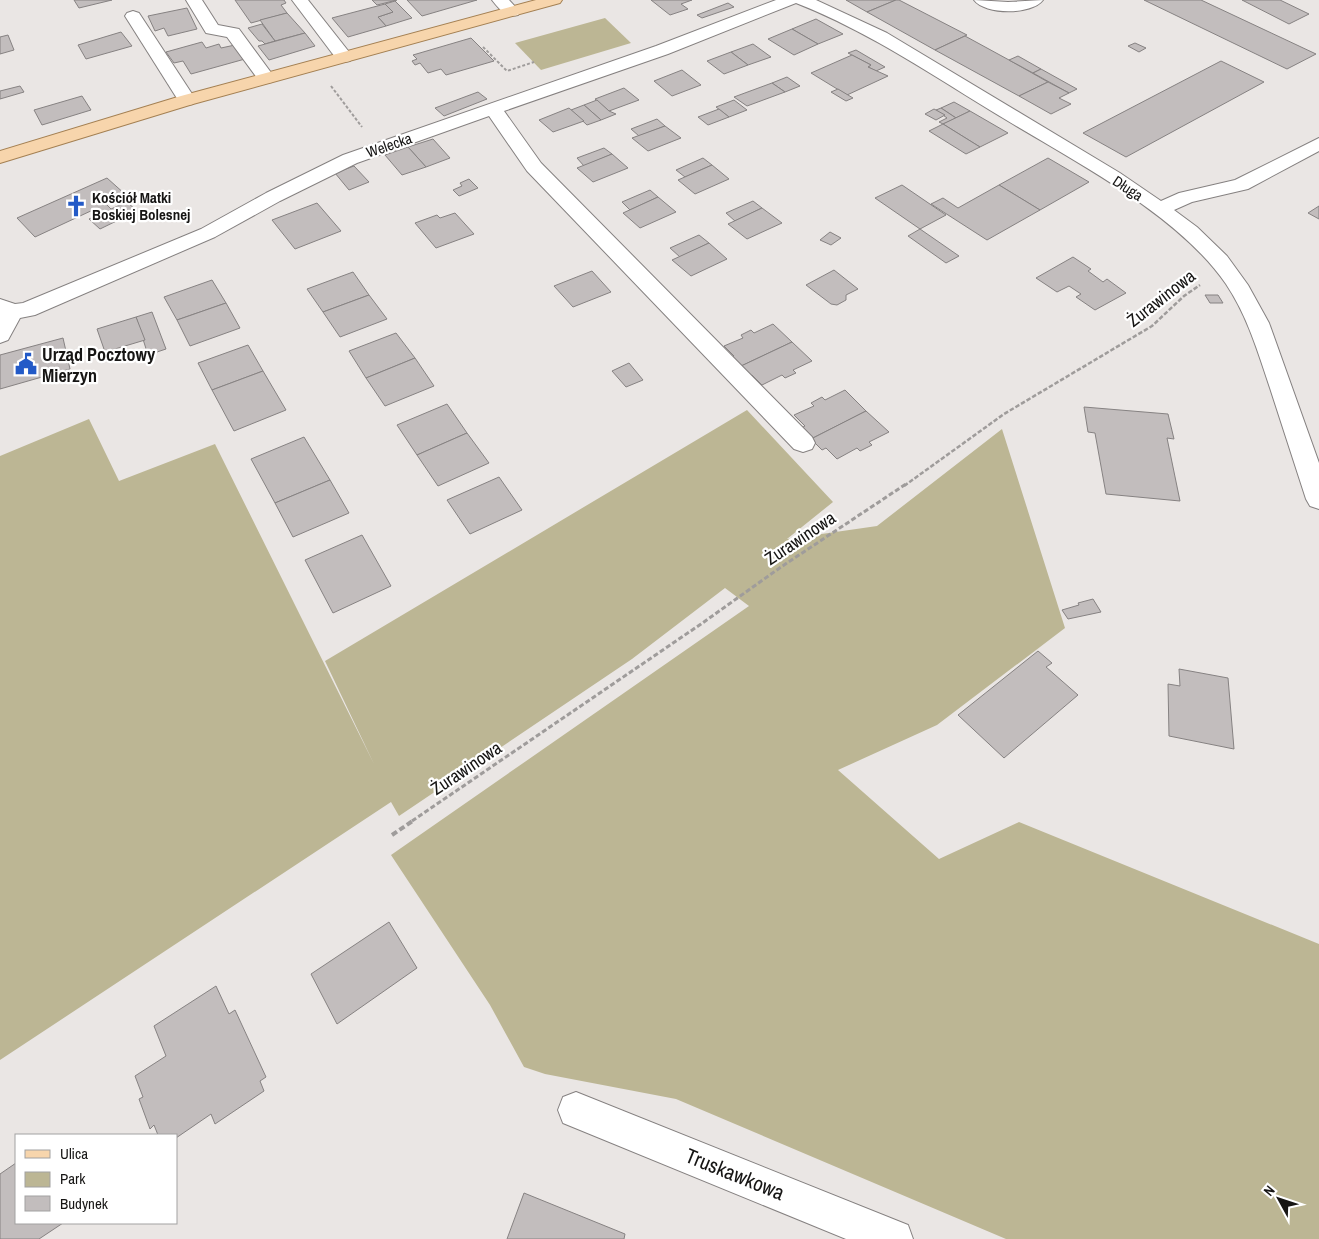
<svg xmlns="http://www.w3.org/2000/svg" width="1319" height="1239" font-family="'Archivo Narrow',sans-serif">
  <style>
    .green { fill: #bcb694 }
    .building { fill: #c2bdbd; stroke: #868282 }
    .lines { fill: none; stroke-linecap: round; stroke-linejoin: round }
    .minor-casing { stroke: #858180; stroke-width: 2 }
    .major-casing { stroke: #a48053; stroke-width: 2 }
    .path-far3 { stroke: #9f9c9b; stroke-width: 2; stroke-dasharray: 3 2; stroke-linecap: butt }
    .path-far2 { stroke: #9f9c9b; stroke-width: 2.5; stroke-dasharray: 4.5 2; stroke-linecap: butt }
    .path-far1 { stroke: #9f9c9b; stroke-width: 3; stroke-dasharray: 5 2.5; stroke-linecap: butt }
    .path { stroke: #9f9c9b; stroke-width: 4; stroke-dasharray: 6 3; stroke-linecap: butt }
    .minor { fill: #fff; fill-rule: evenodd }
    .major { fill: #f7d5ac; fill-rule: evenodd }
    .labels { text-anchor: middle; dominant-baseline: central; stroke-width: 4.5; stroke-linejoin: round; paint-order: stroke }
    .far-street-label { font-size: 15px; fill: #161514; stroke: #fff }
    .far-poi-label { font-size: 15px; font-weight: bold; fill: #161514; stroke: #fff; text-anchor: start }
    .street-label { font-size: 18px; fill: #161514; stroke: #fff }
    .poi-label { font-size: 18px; font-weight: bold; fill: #161514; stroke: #fff; text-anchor: start }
    .near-street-label { font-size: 21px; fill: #161514; stroke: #fff }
  </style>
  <rect width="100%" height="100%" fill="#eae6e4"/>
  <g class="green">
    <polygon points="605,18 631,43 541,70 515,43"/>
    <polygon points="747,410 833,502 787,539 877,526 1002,429 1065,628 937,725 838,770 939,859 1019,822 1319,944 1319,1239 1006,1239 676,1099 545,1074 524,1067 490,1005 391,855 749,606 725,588 632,659 399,816 391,802 0,1060 0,456 89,419 119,481 215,444 374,764 325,661"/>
  </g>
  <g class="building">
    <polygon points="74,0 112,0 79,8"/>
    <polygon points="235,0 284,0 286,3 281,5 287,13 251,23"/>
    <polygon points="372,0 397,0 377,5"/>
    <polygon points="407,0 477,0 422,16"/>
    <polygon points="651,0 692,0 681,4 688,9 670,15"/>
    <polygon points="846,0 896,0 867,12"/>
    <polygon points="896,0 899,0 967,35 935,50 867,12"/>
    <polygon points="1144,0 1201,0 1316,54 1287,69"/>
    <polygon points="1242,0 1280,0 1309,14 1289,24"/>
    <polygon points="395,1 412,18 386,26 378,17 393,12 385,4"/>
    <polygon points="728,3 734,7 702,18 697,15"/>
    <polygon points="385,4 393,12 378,17 386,26 348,37 332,18"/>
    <polygon points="187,8 197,29 168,36 164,28 155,31 148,16"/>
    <polygon points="287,13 305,33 275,41 260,20"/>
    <polygon points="816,19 843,34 818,44 792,29"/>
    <polygon points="262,24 275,41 265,44 262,41 259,41 248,28"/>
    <polygon points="792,29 818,44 794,55 768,39"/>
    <polygon points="121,32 132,46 86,59 78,45"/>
    <polygon points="305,33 315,46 269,60 258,46"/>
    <polygon points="8,35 14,50 0,54 0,37"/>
    <polygon points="965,36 1009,60 1048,82 1019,96 935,50"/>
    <polygon points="471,38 494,61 446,75 441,69 428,73 420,63 415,65 412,61 417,59 413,55"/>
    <polygon points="202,42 206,48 219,44 221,48 235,45 245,59 191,74 183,61 174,63 166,52"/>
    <polygon points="1135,43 1146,48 1139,52 1128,46"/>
    <polygon points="753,44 771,57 748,65 731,52"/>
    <polygon points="856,50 885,67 876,71 868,67 871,65 848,53"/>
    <polygon points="731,52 748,65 724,74 707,61"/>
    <polygon points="852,55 871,65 868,67 888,76 847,95 811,73"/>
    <polygon points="1018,56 1041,69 1033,73 1009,60"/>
    <polygon points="1221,61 1264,82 1126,157 1083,133"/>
    <polygon points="1041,69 1077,89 1069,93 1033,73"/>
    <polygon points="682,70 701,85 672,96 654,81"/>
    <polygon points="787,77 800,86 785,92 772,83"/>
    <polygon points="1048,82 1069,93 1059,98 1071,104 1051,114 1019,96"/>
    <polygon points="772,83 785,92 747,106 734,97"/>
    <polygon points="20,86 24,92 0,99 0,91"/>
    <polygon points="624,88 639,100 609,111 595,99"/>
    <polygon points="838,89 853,98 846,101 831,92"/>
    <polygon points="478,92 487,99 444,116 435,108"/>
    <polygon points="82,96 91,110 42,125 34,110"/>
    <polygon points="597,100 609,111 616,114 601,120 584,105"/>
    <polygon points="734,100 747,110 729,117 716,107"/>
    <polygon points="954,102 970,111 956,118 941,108"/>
    <polygon points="584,105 601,120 587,125 571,110"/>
    <polygon points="569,108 584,121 553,132 539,120"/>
    <polygon points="941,108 956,118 943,124 939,122 947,118 936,110"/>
    <polygon points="719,109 729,117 708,125 698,117"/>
    <polygon points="934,109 936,110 945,115 936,120 925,114"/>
    <polygon points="970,111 1008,133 980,147 943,124"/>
    <polygon points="657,119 665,126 639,136 631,129"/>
    <polygon points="943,124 980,147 966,154 929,131"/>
    <polygon points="665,126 681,138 648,151 632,138"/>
    <polygon points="433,139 450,158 426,167 408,147"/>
    <polygon points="408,147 426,167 402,175 385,155"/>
    <polygon points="604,148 612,154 584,166 577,158"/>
    <polygon points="612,154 628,168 593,182 577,168"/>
    <polygon points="703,158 712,165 685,177 676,170"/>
    <polygon points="1048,158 1089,182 1040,210 999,185"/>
    <polygon points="712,165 729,179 695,194 678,180"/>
    <polygon points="354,166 369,182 349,190 335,173"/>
    <polygon points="107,178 126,195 106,204 111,209 127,202 137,211 100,229 89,219 100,214 95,209 35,237 17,218"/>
    <polygon points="469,179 478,188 459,196 453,190 462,186 460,183"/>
    <polygon points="902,185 946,215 920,229 875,198"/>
    <polygon points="999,185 1040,210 987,240 931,204 943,198 958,208"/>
    <polygon points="650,190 658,197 630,210 622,202"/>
    <polygon points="658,197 676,212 640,228 623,213"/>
    <polygon points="753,201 762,208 735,221 726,213"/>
    <polygon points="317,203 341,231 295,249 272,220"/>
    <polygon points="1319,206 1319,219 1308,213"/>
    <polygon points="762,208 782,223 747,239 728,224"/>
    <polygon points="455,213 474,234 436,248 415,223 437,215 440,218"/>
    <polygon points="920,229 959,256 946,263 908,236"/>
    <polygon points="830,232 841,238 831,245 820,240"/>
    <polygon points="699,235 709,243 680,257 670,248"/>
    <polygon points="709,243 727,259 691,276 672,260"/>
    <polygon points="1073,257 1091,269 1088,271 1103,282 1107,279 1126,293 1095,310 1076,297 1081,294 1069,286 1057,292 1036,278"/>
    <polygon points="834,270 858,289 846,295 846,300 837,305 831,304 806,285"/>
    <polygon points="592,271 611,292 573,307 554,286"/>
    <polygon points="353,272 369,295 323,312 307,289"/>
    <polygon points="212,280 226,303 177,320 164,297"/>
    <polygon points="369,295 387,319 340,337 323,312"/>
    <polygon points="1205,295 1218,295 1223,303 1210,303"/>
    <polygon points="226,303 240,328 190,346 177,320"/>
    <polygon points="152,312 166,349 148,355 136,317"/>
    <polygon points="136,317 145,340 105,352 97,329"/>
    <polygon points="773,324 792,342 739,367 730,358 734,356 724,346 743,338 741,335 751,330 754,333"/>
    <polygon points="396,333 415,358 366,378 349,351"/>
    <polygon points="63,338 70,369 0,389 0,355"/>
    <polygon points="792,342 812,361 793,370 796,373 785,378 782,375 762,385 752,375 749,377 739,367"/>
    <polygon points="248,345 263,371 212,390 198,363"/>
    <polygon points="415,358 434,386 385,406 366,378"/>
    <polygon points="629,363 643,380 626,387 612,371"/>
    <polygon points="263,371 286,410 234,431 212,390"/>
    <polygon points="845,390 866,411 811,439 801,428 805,426 794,415 814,406 811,403 822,397 825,400"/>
    <polygon points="447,404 467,433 417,455 397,425"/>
    <polygon points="1084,407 1168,414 1174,439 1167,438 1180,501 1106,494 1095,433 1088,432"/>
    <polygon points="866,411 889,432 869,442 872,445 860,451 857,448 837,459 826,448 822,450 811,439"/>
    <polygon points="467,433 489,463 438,486 417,455"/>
    <polygon points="304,437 330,480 275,503 251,459"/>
    <polygon points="499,477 522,510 470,534 447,500"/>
    <polygon points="330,480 349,513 293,537 275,503"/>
    <polygon points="362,535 391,586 333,613 305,560"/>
    <polygon points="1093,599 1101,612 1068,619 1062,610 1079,605 1078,603"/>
    <polygon points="1038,651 1052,663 1046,667 1078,695 1004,758 958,715"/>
    <polygon points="1179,669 1228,678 1234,749 1169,736 1168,684 1180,686"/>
    <polygon points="389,922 417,968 337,1024 311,974"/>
    <polygon points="216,986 229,1014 235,1010 266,1077 260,1081 264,1091 215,1124 211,1114 176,1138 176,1135 158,1135 154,1125 150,1129 139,1099 143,1097 135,1076 166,1056 154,1026"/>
    <polygon points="16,1163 16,1223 63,1223 39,1239 0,1239 0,1174"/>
    <polygon points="524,1193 625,1234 624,1239 507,1239"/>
  </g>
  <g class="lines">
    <g class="minor-casing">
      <g id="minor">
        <polygon points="186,0 202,0 218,25 239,29 275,78 272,82 266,83 260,82 227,37 206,33"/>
        <polygon points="292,0 308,0 353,57 350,61 344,62 338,61"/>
        <path d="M492,0H509L520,12L518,15C506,18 499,9 492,0Z"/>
        <path d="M776,0H816L887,33L1120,173L1161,201L1179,193L1235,180L1319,138V151L1248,189L1192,202L1174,210L1197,227L1227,256L1248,285L1269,323L1319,463V509L1310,506L1306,499C1294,462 1282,425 1270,388C1258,352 1247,315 1226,284C1178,214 1075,162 1003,118C935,77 870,32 796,3L668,54L504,111L541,163L812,437L815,443L812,449L803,452L794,449L527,171L489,116L357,163L280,201L215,237L35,315L20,318L8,340L0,343V299L15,304L23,303L201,229L266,193L343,155L656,46Z"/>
        <path d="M974,0L1008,2L1043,0C1032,15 985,15 974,0Z"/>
        <polygon points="133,11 139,13 196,100 193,104 187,105 181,104 178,100 125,16 127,13"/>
        <polygon points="576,1092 908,1225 913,1239 846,1239 563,1123 558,1110 563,1097"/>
      </g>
    </g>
    <g class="major-casing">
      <polygon id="major" points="536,0 562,0 560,3 193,104 0,163 0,151 181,96"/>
    </g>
    <g class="path-far3">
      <polyline points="483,47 507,71 534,62"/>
      <polyline points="331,86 362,127"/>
    </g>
    <polyline class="path-far2" points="904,486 1004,414 1152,326 1184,296 1200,285"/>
    <polyline class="path-far1" points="412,821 701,624 781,567 906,484"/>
    <polyline class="path" points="392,835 414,820"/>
    <use href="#minor" class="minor"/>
    <use href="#major" class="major"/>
  </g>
  <defs>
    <g id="church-bare" transform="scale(1.725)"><path d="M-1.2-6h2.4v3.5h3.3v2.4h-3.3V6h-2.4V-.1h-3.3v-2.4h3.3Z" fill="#235ac7" stroke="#fff" stroke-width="2.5" paint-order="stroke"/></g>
    <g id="civic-bare" transform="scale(1.725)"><path d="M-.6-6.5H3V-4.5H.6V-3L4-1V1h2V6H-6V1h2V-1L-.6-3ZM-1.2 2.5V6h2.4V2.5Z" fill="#235ac7" stroke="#fff" stroke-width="2.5" paint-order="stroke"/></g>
  </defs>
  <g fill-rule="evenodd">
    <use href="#church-bare" x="76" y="206"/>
    <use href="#civic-bare" x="26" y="364"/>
  </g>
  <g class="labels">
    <g class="far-street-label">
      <text transform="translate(389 145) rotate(-19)">Welecka</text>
      <text transform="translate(1128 188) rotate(33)">Długa</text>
    </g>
    <g class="far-poi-label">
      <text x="92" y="197">Kościół Matki<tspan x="92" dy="17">Boskiej Bolesnej</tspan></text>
    </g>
    <g class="street-label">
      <text transform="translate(1161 298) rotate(-38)">Żurawinowa</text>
      <text transform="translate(800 538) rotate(-34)">Żurawinowa</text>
      <text transform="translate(466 768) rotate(-34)">Żurawinowa</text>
    </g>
    <g class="poi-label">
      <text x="42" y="354">Urząd Pocztowy<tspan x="42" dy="21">Mierzyn</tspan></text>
    </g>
    <g class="near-street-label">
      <text transform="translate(735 1174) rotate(22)">Truskawkowa</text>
    </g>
  </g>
  <rect x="15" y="1134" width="162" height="90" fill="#ffffff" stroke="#a2a1a1"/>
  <rect x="25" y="1150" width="25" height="8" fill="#f7d5ac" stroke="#a2a1a1"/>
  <text x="60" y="1159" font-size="15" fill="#161514">Ulica</text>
  <rect x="25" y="1172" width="25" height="15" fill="#bcb694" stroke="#a2a1a1"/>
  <text x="60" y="1184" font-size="15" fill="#161514">Park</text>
  <rect x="25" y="1196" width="25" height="15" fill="#c2bdbd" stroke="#a2a1a1"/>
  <text x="60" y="1209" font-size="15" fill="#161514">Budynek</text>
  <g transform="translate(1279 1199) rotate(310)" stroke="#ffffff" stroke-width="4" paint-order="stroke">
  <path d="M0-4L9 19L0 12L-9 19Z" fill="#161514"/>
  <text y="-8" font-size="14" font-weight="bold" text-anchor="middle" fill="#161514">N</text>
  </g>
</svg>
